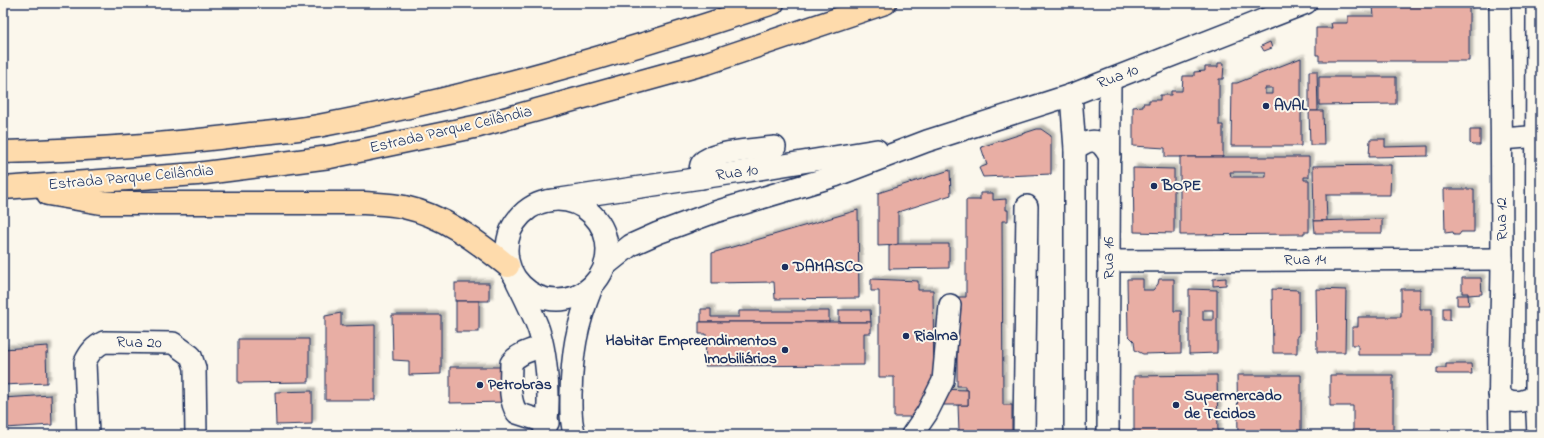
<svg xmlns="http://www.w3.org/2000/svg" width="1544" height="438" font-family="'Indie Flower',sans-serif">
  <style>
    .building { fill: #e8aea4; stroke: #1b2f5e; fill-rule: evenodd; filter: url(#shadow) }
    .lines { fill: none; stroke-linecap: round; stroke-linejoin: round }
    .minor-casing { stroke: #1b2f5e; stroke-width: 24 }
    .highway-casing { stroke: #1b2f5e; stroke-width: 25 }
    .minor { stroke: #fbf7ec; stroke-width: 21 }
    .highway { stroke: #fedbac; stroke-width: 22 }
    .poi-dot { fill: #1b2f5e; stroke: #fbf7ec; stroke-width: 1.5 }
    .labels { text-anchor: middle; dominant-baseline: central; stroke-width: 4; stroke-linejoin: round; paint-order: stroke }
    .street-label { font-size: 16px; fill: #1b2f5e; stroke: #fbf7ec }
    .poi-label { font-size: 16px; font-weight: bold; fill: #1b2f5e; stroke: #fbf7ec; text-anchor: start }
  </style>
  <defs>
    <filter id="shadow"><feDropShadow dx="3.5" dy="-3.5" stdDeviation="1" flood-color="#0004"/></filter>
  </defs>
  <rect width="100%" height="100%" fill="#fbf7ec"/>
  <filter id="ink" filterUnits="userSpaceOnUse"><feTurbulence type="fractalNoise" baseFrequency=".025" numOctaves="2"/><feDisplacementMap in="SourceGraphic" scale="8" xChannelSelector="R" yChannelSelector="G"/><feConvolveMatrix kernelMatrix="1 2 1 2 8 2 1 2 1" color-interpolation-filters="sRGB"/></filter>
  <g filter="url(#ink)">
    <g class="building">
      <polygon points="1393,3 1469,3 1469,61 1319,61 1319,55 1316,55 1316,28 1332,28 1331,23 1348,23 1348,16 1374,16 1373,7 1393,6"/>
      <polygon points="1270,42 1272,48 1264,51 1261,46"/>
      <path d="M1301,58V146H1231L1232,83H1237ZM1265,88H1272V94H1265Z"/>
      <polygon points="1218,63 1224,63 1223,79 1219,79 1219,125 1223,125 1223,157 1165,157 1165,148 1133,146 1133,107 1143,106 1143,103 1149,103 1149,100 1160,100 1160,95 1171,95 1171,91 1182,91 1183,76 1194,76 1194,72 1205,71 1205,67 1218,67"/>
      <polygon points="1309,71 1317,71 1318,111 1309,111"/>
      <polygon points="1319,77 1396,77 1396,104 1319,105"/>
      <polygon points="1309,111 1323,111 1324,145 1310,145"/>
      <polygon points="1037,129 1041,129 1051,136 1051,174 983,177 979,168 987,165 981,147"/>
      <polygon points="1470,130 1480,130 1480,145 1472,145 1470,143"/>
      <polygon points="1370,139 1385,139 1385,147 1428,146 1428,156 1369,157"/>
      <path d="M1180,157H1309V177H1304V180H1309V232H1304V234L1180,235ZM1230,172H1266V177H1231Z"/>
      <polygon points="1391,165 1390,195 1326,195 1327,221 1314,221 1313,166"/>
      <polygon points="1133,168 1174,169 1174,233 1134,232"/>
      <polygon points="950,170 951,195 898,212 898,245 878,246 878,193"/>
      <polygon points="1444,189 1474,189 1474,232 1461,232 1459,235 1454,235 1453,232 1445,233"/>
      <polygon points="980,193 993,193 993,200 1006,199 1006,210 1008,210 1008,221 1002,221 1003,405 1012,405 1012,432 959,432 958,405 968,405 968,390 965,390 965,386 957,386 957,297 966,297 966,200 980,200"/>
      <polygon points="858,210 859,298 775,299 774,282 712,283 712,253"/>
      <polygon points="1382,219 1382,233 1315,233 1314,221"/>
      <polygon points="898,244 949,244 949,268 889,269 889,246"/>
      <polygon points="1226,278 1226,285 1213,286 1213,279"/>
      <polygon points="1462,278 1481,278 1482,294 1468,295 1468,293 1462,293"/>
      <polygon points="871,279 918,281 918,290 933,290 934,389 968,390 968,405 933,405 933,417 894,417 894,377 879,377 879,291 871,291"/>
      <polygon points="1127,279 1143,279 1143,290 1153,290 1158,284 1159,279 1174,279 1174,311 1181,311 1181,353 1143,354 1135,350 1134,341 1128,335"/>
      <rect x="455" y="283" width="34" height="18"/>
      <path d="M1189,289L1217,290V353L1189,354ZM1203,310H1213V320H1203Z"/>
      <polygon points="1272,289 1299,290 1299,336 1297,336 1297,353 1273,353"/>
      <polygon points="1316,289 1346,290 1345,352 1317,352"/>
      <polygon points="1401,289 1420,289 1420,309 1432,309 1432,355 1358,355 1358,345 1352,345 1352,327 1358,327 1358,317 1401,317"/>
      <polygon points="1457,295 1468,295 1469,305 1457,305"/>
      <rect x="456" y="301" width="23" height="31"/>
      <rect x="1443" y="308" width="7" height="12"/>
      <polygon points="701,309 711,309 711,317 739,317 739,311 829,311 829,322 701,322"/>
      <polygon points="839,310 870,310 871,322 839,322"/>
      <polygon points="341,313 341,326 375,325 375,400 325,400 325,316"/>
      <polygon points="392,315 441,315 441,374 409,375 409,361 393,360"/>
      <polygon points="699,322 871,322 871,333 864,333 864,365 705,366 706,334 699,334"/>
      <polygon points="238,339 309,339 309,382 238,383"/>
      <polygon points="48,346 48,353 46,353 47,383 3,385 3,349"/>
      <polygon points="1446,364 1471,364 1472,374 1437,374 1437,368 1446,368"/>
      <polygon points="450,367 509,367 509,402 450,403"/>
      <polygon points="1217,375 1218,435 1134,435 1134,376"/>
      <polygon points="1237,375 1301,375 1301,435 1238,435"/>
      <polygon points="1330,375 1393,375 1393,435 1353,435 1353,406 1330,406"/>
      <polygon points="312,391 312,424 276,425 275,392"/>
      <polygon points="51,395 52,425 5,428 3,398"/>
    </g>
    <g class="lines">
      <g class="minor-casing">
        <g id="minor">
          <path d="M1500,3C1501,88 1502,172 1502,257C1502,316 1498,376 1500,435"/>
          <polyline points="1537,3 1536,396 1538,435"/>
          <polyline points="1071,95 1075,149 1075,435"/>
          <polyline points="1502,139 1541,136"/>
          <path d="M1075,149C1092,137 1100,138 1110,157"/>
          <path d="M701,178C700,173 699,167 702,163C712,151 760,149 775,147"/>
          <circle cx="557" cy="250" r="50"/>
          <polyline points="547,201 741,172 877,150"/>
          <polyline points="1109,261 1502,259"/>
          <polyline points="606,265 631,245 658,233 715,212 835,176 927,141 1071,95 1306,3"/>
          <path d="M517,282C524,296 531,310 537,325C547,351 552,408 544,435"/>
          <path d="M541,347C529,351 519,353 511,363C511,379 508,399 517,413L548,423"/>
          <path d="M1499,394C1510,405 1522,403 1536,396"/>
          <path d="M88,435L85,362C90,352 94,347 104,342L173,343L191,356L195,368L196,435"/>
          <path d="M575,435C570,422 571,409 571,395C572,353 576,327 592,287"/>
          <polyline points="912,435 927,413 943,381 950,305"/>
          <polyline points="1024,435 1027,206"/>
          <polyline points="1108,435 1110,81"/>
        </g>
      </g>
      <g class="highway-casing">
        <g id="highway">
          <path d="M3,152C87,150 168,145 251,134C274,132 296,130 318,126C473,97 624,52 773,3"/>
          <polyline points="3,188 197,174 330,157 479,126 707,63 885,3"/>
          <path d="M48,194L101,203H364C377,204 391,204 404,207C445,216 476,241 508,266"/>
        </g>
      </g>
      <use href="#minor" class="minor"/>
      <use href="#highway" class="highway"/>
    </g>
  </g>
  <g class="poi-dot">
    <circle cx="1266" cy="106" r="4"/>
    <circle cx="1154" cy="186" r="4"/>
    <circle cx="785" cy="267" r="4"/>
    <circle cx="906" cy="336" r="4"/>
    <circle cx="785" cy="350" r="4"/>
    <circle cx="480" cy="385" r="4"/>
    <circle cx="1176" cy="405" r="4"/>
  </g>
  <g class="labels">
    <g class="street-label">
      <text transform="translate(1118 77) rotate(-21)">Rua 10</text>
      <text transform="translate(451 130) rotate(-13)">Estrada Parque Ceilândia</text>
      <text transform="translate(737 173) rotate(-8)">Rua 10</text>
      <text transform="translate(131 178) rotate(-5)">Estrada Parque Ceilândia</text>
      <text transform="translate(1502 219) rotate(-90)">Rua 12</text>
      <text transform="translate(1109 258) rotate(-90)">Rua 16</text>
      <text x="1305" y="260">Rua 14</text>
      <text transform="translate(139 343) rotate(1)">Rua 20</text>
    </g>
    <g class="poi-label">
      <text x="1274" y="106">AVAL</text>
      <text x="1162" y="186">BOPE</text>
      <text x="793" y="267">DAMASCO</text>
      <text x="914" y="336">Rialma</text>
      <text x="777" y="341" text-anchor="end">Habitar Empreendimentos<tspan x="777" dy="18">Imobiliários</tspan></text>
      <text x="488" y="385">Petrobras</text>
      <text x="1184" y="396">Supermercado<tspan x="1184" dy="18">de Tecidos</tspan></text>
    </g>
  </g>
  <rect width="1544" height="438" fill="none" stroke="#fbf7ec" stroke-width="16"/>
  <rect x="8" y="8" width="1528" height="422" fill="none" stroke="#1b2f5e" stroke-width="1.5" filter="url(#ink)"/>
</svg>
